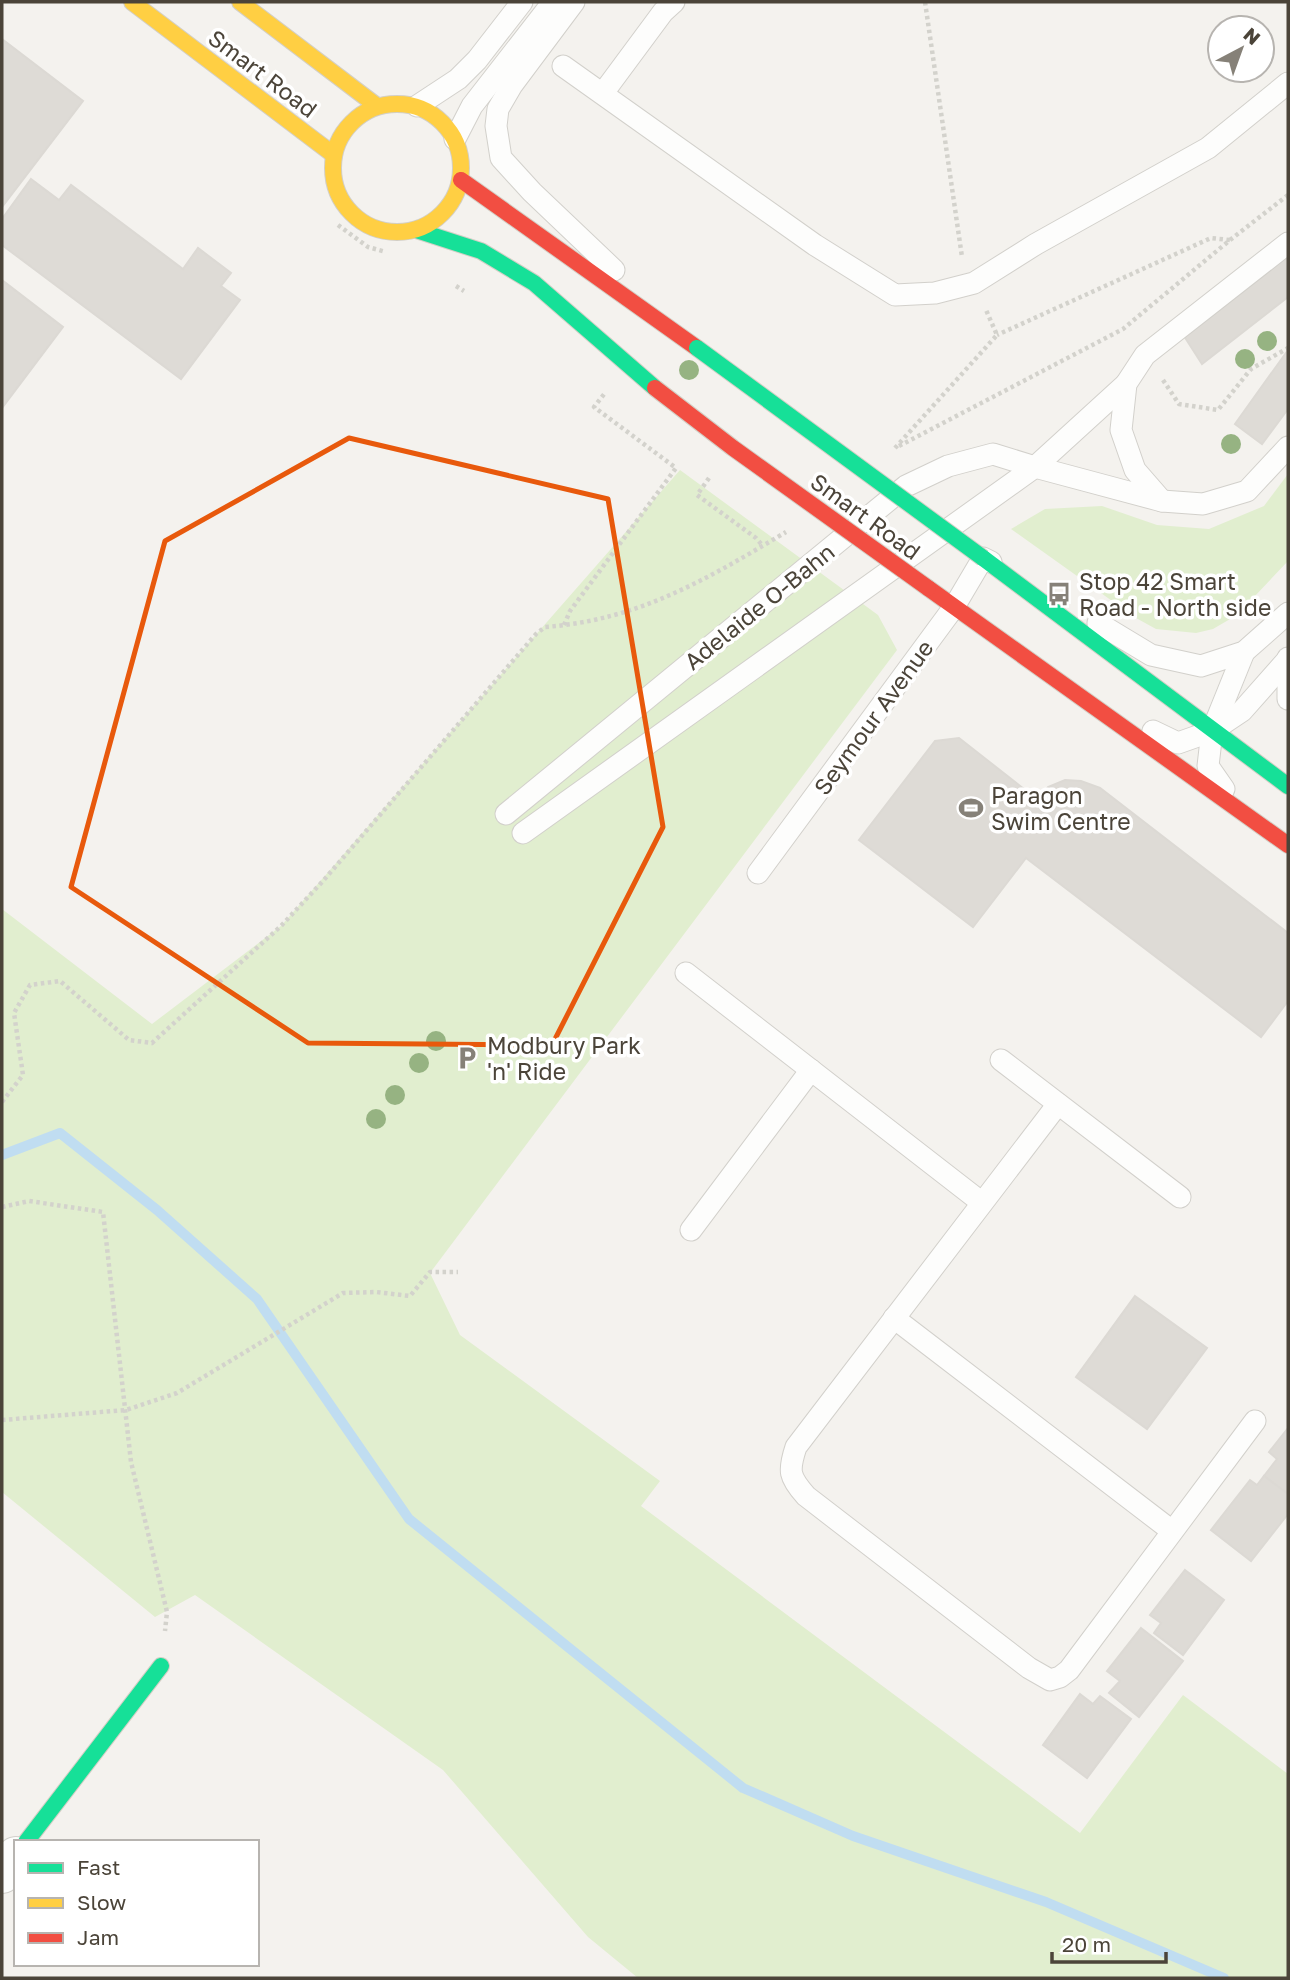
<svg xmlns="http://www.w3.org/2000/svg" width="1290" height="1980" font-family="'Golos Text',sans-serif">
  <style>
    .green { fill: #e1eecf }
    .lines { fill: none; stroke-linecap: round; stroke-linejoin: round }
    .stream { stroke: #c0ddf1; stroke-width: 10 }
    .building { fill: #dedbd6; stroke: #dcd9d4; stroke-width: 2 }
    .lane-casing { stroke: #d2d0cb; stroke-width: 23 }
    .street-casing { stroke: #d2d0cb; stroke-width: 40 }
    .fast-casing { stroke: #d3cfc5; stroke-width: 18 }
    .slow-casing { stroke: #d3cfc5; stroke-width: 18 }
    .jam-casing { stroke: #d3cfc5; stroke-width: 18 }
    .path { stroke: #d3d2cc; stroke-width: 4.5; stroke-dasharray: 3.5 3.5; stroke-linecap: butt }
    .lane { stroke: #fdfdfc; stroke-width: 21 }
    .street { stroke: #fdfdfc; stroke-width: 38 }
    .fast { stroke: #16e098; stroke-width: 16 }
    .slow { stroke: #ffcf43; stroke-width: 16 }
    .jam { stroke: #f24e42; stroke-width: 16 }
    .fast-bridge-casing { stroke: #d3cfc5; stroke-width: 18; stroke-linecap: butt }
    .jam-bridge-casing { stroke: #d3cfc5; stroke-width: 18; stroke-linecap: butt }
    .fast-bridge { stroke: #16e098; stroke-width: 16 }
    .jam-bridge { stroke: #f24e42; stroke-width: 16 }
    .tree { fill: #96b382 }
    .marked { fill: none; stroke: #e8590c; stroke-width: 5; stroke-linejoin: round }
    .labels { text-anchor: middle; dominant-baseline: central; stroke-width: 7; stroke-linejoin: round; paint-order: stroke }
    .street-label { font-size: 23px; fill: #4b4439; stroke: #fff }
    .poi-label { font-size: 23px; fill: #4b4439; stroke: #fff; text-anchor: start }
  </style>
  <rect width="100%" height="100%" fill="#f4f2ee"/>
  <g class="green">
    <polygon points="680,470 878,615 897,650 430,1273 460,1335 660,1481 641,1506 1080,1833 1183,1695 1288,1774 1288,1978 638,1978 588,1937 443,1770 195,1595 155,1617 2,1492 2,909 152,1024 281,926"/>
    <polygon points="1288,474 1288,561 1237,615 1213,629 1196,633 1156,629 1136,618 1011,529 1045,509 1102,506 1157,525 1209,529 1264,506"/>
  </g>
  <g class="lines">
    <polyline class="stream" points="2,1155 60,1133 157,1210 257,1299 409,1519 743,1788 853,1836 1046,1902 1224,1978"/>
  </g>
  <g class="building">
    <polygon points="2,39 83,101 2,207"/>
    <polygon points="31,179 59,200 71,185 183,269 198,248 231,273 221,286 240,300 181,379 2,245 2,219"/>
    <polygon points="1288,254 1288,297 1202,364 1184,336"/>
    <polygon points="2,280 63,327 2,408"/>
    <polygon points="1288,350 1288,409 1262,444 1235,424"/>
    <polygon points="959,738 1038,800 1048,787 1065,780 1081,781 1100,788 1288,933 1288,1001 1261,1037 1026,858 973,927 859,840 935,741"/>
    <polygon points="1135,1296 1207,1348 1147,1429 1076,1377"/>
    <polygon points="1288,1428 1288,1494 1264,1476 1277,1459 1269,1452"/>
    <polygon points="1264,1476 1288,1494 1288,1514 1251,1561 1211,1530 1250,1480 1257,1485"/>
    <polygon points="1185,1570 1224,1600 1183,1655 1154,1633 1161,1623 1150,1615"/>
    <polygon points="1141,1628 1183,1661 1139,1717 1109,1693 1120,1681 1107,1671"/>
    <polygon points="1080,1694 1093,1704 1100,1696 1131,1719 1087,1778 1043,1745"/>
  </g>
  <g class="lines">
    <g class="lane-casing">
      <g id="lane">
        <polyline points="574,2 512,85 498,109 496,126 501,158 532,192 614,270"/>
        <polyline points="563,66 815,245 895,295 935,293 974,283 1036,244 1208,148 1288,83"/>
        <polyline points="603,93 663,12 674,2"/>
        <polyline points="417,106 458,79 477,60 522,2"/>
        <polyline points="455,139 472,106 553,2"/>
        <polyline points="1162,501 1135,470 1121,430 1126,384 1145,355 1288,243"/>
        <polyline points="1098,623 1151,655 1201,666 1244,652 1288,613"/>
        <polyline points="1288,658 1288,699"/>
        <polyline points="1153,731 1178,743 1212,731 1242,711 1288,659"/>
        <polyline points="1224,789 1208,766 1212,731 1244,652"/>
        <polyline points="506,814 906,486 948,466 993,454 1035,467 1162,501 1203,504 1247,491 1288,447"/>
        <polyline points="523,833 1035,467 1126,384"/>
        <polyline points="758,873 954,607 983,558 991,562"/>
        <polyline points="686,973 981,1202"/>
        <polyline points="1001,1060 1180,1197"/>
        <path d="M1058,1104L796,1447C788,1471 789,1477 806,1496L1029,1668L1050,1680L1060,1677L1069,1670L1255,1421"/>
        <polyline points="691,1230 811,1070"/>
        <polyline points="894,1318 1172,1531"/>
      </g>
    </g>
    <g class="street-casing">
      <polyline id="street" points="2,1874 16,1856"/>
    </g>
    <g class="fast-casing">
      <g id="fast">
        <polyline points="416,230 481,251 534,283 655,388"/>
        <polyline points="983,558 1288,786"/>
        <polyline points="26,1842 161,1666"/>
      </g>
    </g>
    <g class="slow-casing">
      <g id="slow">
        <polyline points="132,2 334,155"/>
        <polyline points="240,2 377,106"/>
        <circle cx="397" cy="168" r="64"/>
      </g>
    </g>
    <g class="jam-casing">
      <g id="jam">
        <polyline points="461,180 697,348"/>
        <polyline points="928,588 1288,845"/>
      </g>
    </g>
    <g class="path">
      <polyline points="925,2 962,257"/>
      <polyline points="338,225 368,247 386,252"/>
      <polyline points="1230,240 1288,195"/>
      <polyline points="456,286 464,291"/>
      <polyline points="1163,380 1179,404 1218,410 1251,369 1288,348"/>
      <polyline points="899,446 1123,329 1230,240 1211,238 997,335"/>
      <polyline points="895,448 997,335 986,310"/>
      <polyline points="709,478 697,495 756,538 763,546"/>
      <polyline points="564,625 570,611 676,468 594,407 605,393"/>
      <path d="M2,1102L23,1075L14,1013L30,985L60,981L129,1040L152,1043L281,926L323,881L536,634L545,627C639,620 707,579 786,532"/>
      <polyline points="2,1207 29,1201 103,1212 131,1462 167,1612 165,1631"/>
      <polyline points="2,1420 126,1410 177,1393 343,1293 376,1292 410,1296 430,1272 458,1272"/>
    </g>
    <use href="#lane" class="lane"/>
    <use href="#street" class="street"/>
    <use href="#fast" class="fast"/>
    <use href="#slow" class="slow"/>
    <use href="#jam" class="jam"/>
    <g class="fast-bridge-casing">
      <polyline id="fast-bridge" points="697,348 983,558"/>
    </g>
    <g class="jam-bridge-casing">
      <polyline id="jam-bridge" points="655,388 733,448 928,588"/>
    </g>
    <use href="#fast-bridge" class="fast-bridge"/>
    <use href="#jam-bridge" class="jam-bridge"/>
  </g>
  <g class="tree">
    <circle cx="1267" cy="341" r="10"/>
    <circle cx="1245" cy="359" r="10"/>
    <circle cx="689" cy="370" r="10"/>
    <circle cx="1231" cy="444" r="10"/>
    <circle cx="436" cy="1041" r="10"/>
    <circle cx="419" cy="1063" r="10"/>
    <circle cx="395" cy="1095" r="10"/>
    <circle cx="376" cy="1119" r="10"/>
  </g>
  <path class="marked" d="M349,438L608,499L663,827L552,1045L308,1043L71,887L165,541Z"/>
  <defs>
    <g id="bus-bare" transform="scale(1.89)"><path d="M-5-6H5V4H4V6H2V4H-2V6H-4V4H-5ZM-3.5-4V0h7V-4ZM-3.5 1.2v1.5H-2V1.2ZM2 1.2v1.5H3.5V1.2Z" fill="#868178" stroke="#fff" stroke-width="2.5" paint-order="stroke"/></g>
    <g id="stadium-bare" transform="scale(1.89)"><path d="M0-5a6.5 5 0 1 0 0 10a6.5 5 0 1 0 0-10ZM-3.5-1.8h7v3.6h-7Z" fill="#868178" stroke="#fff" stroke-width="2.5" paint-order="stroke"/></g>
    <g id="parking-bare" transform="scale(1.89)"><path d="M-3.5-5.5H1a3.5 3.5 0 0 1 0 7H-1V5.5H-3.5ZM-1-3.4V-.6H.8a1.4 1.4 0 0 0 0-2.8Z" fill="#868178" stroke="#fff" stroke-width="2.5" paint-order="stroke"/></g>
  </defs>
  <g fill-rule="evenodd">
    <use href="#bus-bare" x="1059" y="594"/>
    <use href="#stadium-bare" x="971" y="808"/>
    <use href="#parking-bare" x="467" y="1058"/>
  </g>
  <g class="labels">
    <g class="street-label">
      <text transform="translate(263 73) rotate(37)">Smart Road</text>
      <text transform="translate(866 516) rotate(36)">Smart Road</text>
      <text transform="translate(759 606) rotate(-39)">Adelaide O-Bahn</text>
      <text transform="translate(873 717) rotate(-54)">Seymour Avenue</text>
    </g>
    <g class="poi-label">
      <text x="1079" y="581">Stop 42 Smart<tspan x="1079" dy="26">Road - North side</tspan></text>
      <text x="991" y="795">Paragon<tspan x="991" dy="26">Swim Centre</tspan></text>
      <text x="487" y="1045">Modbury Park<tspan x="487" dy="26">'n' Ride</tspan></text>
    </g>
  </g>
  <rect width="1290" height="1980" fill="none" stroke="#4b4439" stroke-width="7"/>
  <rect x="14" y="1840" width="245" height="126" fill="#ffffff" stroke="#b7b4b0" stroke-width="2"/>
  <rect x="28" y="1863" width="35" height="10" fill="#16e098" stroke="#b7b4b0" stroke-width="2"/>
  <text x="77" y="1875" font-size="21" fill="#4b4439">Fast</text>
  <rect x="28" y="1898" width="35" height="10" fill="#ffcf43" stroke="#b7b4b0" stroke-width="2"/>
  <text x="77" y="1910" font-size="21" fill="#4b4439">Slow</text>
  <rect x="28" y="1933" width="35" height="10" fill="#f24e42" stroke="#b7b4b0" stroke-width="2"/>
  <text x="77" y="1945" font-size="21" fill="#4b4439">Jam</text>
  <g transform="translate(1241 49) rotate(41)"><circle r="33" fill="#ffffff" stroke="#b7b4b0" stroke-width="2"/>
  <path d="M0-5L12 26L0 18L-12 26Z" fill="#868178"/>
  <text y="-10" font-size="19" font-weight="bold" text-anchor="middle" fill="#4b4439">N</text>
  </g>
  <path d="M1052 1952v10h114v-10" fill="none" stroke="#4b4439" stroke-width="3.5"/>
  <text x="1062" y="1952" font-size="21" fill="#4b4439" stroke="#ffffff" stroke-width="5" paint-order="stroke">20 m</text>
</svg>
